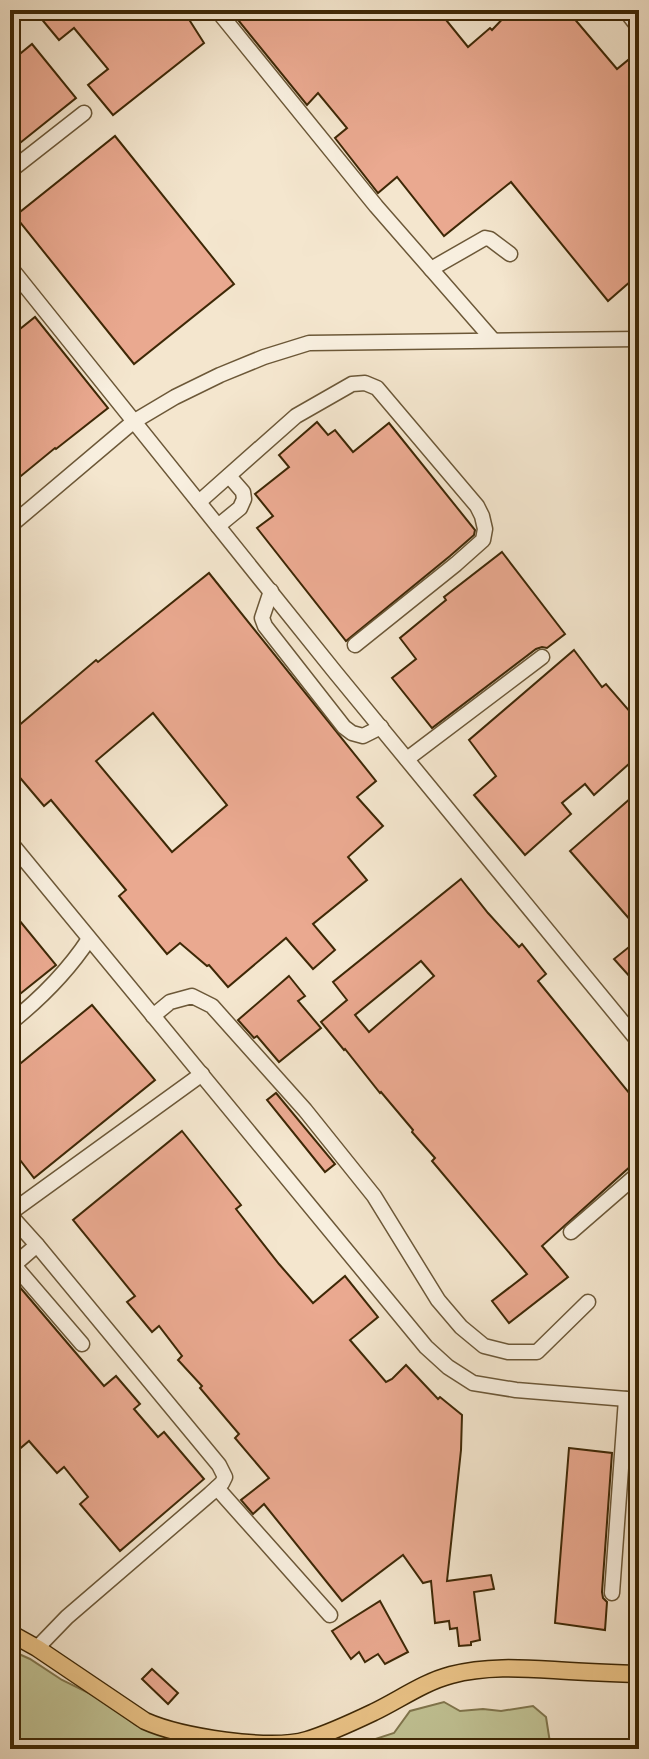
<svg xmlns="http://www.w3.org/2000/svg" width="649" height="1759" font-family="'IM FELL DW Pica',serif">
  <rect width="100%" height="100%" fill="#f4e6ce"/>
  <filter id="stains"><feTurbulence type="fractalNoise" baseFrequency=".0025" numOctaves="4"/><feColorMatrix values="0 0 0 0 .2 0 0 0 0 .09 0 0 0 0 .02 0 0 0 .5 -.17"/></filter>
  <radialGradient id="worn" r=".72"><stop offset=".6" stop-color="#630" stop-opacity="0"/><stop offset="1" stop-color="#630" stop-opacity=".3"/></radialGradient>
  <g fill="#c1c395" stroke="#80764e" stroke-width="2">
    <polygon points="10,1650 30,1659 62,1680 101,1699 136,1725 171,1737 177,1743 188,1741 222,1749 10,1749"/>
    <polygon points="444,1702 460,1711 483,1709 501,1711 533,1706 546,1717 551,1749 362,1749 369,1741 394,1733 410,1711"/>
  </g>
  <g fill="#eaa990" stroke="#3e2806" stroke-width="2" fill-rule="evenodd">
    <polygon points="34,10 183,10 204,43 113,115 88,85 108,69 74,28 59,40"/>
    <polygon points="230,10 438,10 468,47 490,28 492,30 511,10 567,10 617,69 633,56 639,63 639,86 634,90 639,96 639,274 608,301 511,182 444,236 397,177 378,193 335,138 347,128 318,93 307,105"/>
    <polygon points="32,44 76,98 10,151 10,62"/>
    <polygon points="115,136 234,284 134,364 15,216"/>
    <polygon points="35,317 108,408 56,449 55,448 10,485 10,337"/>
    <polygon points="317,422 328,435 335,430 353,452 389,423 475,530 474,535 450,556 346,641 257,528 273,516 255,494 289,467 279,455"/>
    <polygon points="502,552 565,634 547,648 542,647 536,649 432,728 392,678 416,659 400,638 446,600 444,597"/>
    <path d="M 209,573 L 376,781 L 357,797 L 383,826 L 348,857 L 367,880 L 313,924 L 335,950 L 313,969 L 286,938 L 228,987 L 209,965 L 207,966 L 180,943 L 167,954 L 119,896 L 126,890 L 51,800 L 44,806 L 16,773 L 10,778 L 10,733 L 96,660 L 98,662 ZM 153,713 L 227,805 L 172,852 L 96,761 Z"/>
    <polygon points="574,650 602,687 606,684 639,722 639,755 594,795 585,784 562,803 571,814 525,855 474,795 496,776 469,740"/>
    <polygon points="639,791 639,930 570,851"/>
    <path d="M 461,879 L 488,913 L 519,947 L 522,944 L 546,974 L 538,981 L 639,1105 L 639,1163 L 632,1165 L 542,1246 L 568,1277 L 509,1323 L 492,1301 L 527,1274 L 432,1161 L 435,1158 L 412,1132 L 413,1130 L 381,1092 L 380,1093 L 345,1049 L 344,1050 L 321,1022 L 347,1000 L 333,982 ZM 421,961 L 434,976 L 369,1032 L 355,1015 Z"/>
    <polygon points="10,909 56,965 10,1002"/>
    <polygon points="639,939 639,987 614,959"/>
    <polygon points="289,976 305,996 298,1001 321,1028 279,1062 257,1036 254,1038 238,1020"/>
    <polygon points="92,1005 155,1080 34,1178 10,1147 10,1072"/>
    <polygon points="276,1093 335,1164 325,1172 267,1100"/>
    <polygon points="182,1131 241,1205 236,1209 279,1264 313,1303 345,1276 378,1317 350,1340 386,1382 392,1379 406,1365 438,1399 440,1397 462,1415 461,1450 447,1581 491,1575 494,1589 474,1592 480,1640 471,1642 471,1645 459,1646 457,1628 450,1629 449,1621 435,1623 431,1581 423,1583 403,1555 342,1601 264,1504 253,1514 241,1500 269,1478 235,1438 239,1434 200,1388 202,1386 178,1360 182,1356 159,1326 152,1332 127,1302 135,1296 73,1220"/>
    <polygon points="18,1285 104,1386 116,1376 140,1404 134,1409 158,1437 164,1432 204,1479 120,1551 80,1504 88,1497 64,1467 57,1473 29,1441 10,1457 10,1291"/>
    <polygon points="569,1448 612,1453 602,1592 603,1598 607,1602 605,1630 555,1623"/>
    <polygon points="380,1601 408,1652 385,1664 378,1654 365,1662 359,1652 351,1659 332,1631"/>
    <polygon points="152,1669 178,1693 168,1704 142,1679"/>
  </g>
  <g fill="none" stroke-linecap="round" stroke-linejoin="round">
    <g stroke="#6c5838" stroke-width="17">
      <g id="minor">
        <polyline points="217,10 376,206 493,340"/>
        <polyline points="625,10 639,28"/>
        <polyline points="10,171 84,113"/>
        <polyline points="10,267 335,672 639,1042"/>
        <polyline points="431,269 485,238 490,239 510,254"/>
        <polyline points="199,502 296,416 352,384 365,383 377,388 477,506 482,516 485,529 483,540 456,564 355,645"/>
        <polyline points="10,526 133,422 175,397 220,375 264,357 309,343 639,339"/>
        <polyline points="218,526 240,508 244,499 243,492 229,476"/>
        <polyline points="271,591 262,618 265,626 344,727 352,733 363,736 381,727"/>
        <polyline points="407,759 542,657"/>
        <polyline points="10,842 426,1347 448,1367 473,1383 516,1390 639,1400"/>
        <polyline points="153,1016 170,1002 192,996 212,1006 305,1110 374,1196 438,1300 461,1327 484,1346 508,1352 537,1352 588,1302"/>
        <path d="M 10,1023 C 40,999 68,971 89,939"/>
        <polyline points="10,1213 202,1074"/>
        <polyline points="10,1215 37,1245 219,1465 225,1477 222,1483 210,1494 67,1617 37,1648"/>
        <polyline points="571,1232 639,1173"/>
        <polyline points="37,1245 14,1265 82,1344"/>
        <polyline points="217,1488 330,1615"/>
        <polyline points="612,1593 626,1399"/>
      </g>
    </g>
    <g stroke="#3e2806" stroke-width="19">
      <path id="major" d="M 10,1633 L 37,1648 L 145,1721 C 181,1737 270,1751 307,1740 C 330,1733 353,1722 374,1712 C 399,1700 424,1682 451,1675 C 485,1666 520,1668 554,1670 C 582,1672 611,1673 639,1674"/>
    </g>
    <use href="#minor" stroke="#f8efdf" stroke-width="14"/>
    <use href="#major" stroke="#eac387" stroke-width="16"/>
  </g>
  <rect width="649" height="1759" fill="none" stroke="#f4e6ce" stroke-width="40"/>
  <rect x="12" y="12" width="625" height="1735" fill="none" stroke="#3e2806" stroke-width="4"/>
  <rect x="20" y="20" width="609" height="1719" fill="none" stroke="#3e2806" stroke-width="2"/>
  <rect width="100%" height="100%" filter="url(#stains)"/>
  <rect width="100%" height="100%" fill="url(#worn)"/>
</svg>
